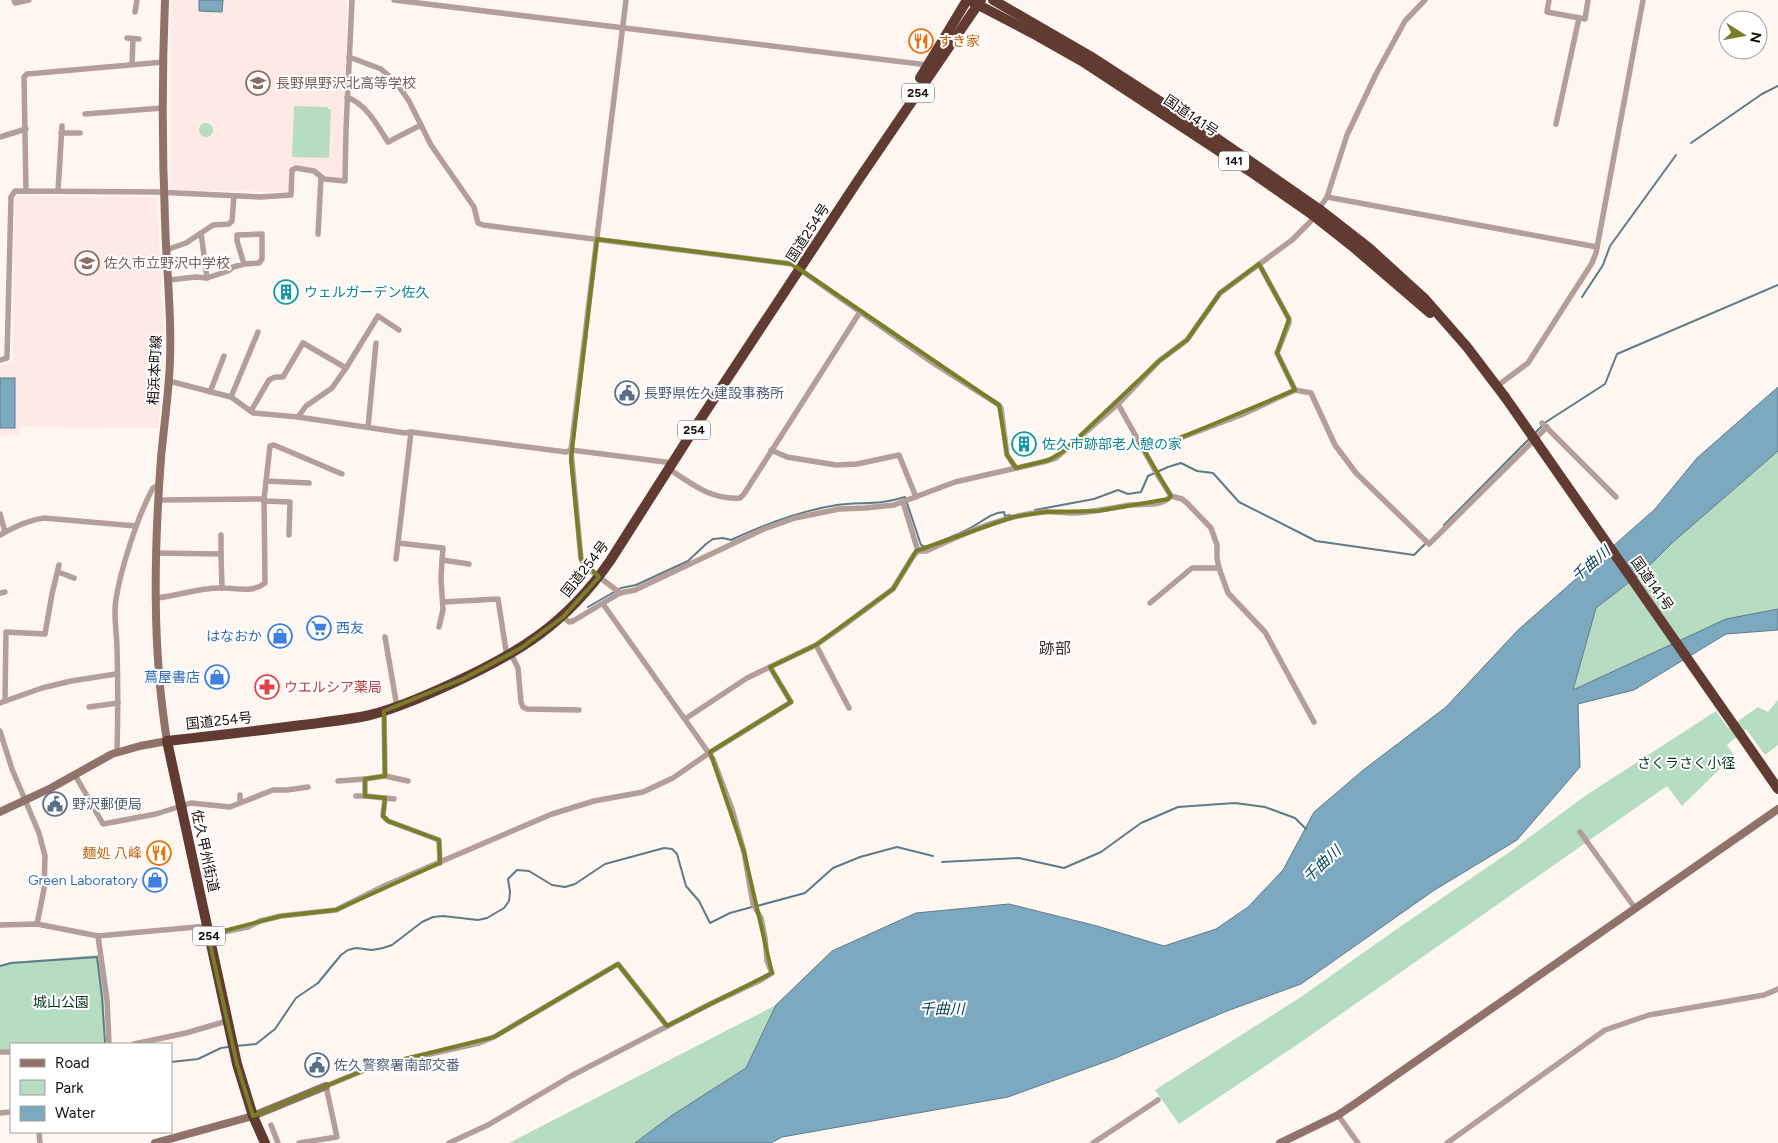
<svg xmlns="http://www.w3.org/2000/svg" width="1778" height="1143" font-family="Figtree,'Noto Sans JP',sans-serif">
  <rect width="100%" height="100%" fill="#fef7f1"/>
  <g fill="#fee9e5">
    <polygon points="171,0 347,0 343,178 324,175 316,169 291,165 289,192 170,190"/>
    <polygon points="15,196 157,197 164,329 163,377 158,428 20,427 20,434 0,437 0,366 13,361"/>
  </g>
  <g fill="#b6dcc1">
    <polygon points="294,106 328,107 328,109 331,109 329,158 292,157"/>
    <circle cx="206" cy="130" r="7"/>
    <polygon points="1778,451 1778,609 1726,619 1573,691 1596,608 1645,570 1672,543"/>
    <polygon points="1778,700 1778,745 1765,755 1746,729 1727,745 1734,755 1682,806 1667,786 1301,1042 1179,1124 1155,1090 1301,997 1391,933 1511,851 1585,796 1716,711 1728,728 1758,707 1768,712"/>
    <polygon points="98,955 104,997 105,1044 11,1044 11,1049 0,1050 0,965 11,962"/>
    <polygon points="776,1005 746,1068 671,1116 635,1143 509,1143"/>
  </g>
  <g fill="#7da9c0" stroke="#5e7b8a">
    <polygon points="199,0 223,0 222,12 199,11"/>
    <rect x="0" y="378" width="15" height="50"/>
    <polygon points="1778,387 1778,451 1672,543 1645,570 1596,608 1573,690 1726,619 1778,609 1778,630 1726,634 1634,690 1578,704 1580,767 1517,840 1433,891 1301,984 1227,1011 1113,1059 1008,1097 782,1137 771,1143 635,1143 671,1116 746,1068 776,1005 832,951 916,913 1009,904 1097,926 1164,946 1216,929 1248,907 1283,870 1314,812 1362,771 1446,707 1518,630 1655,509 1697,458"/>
  </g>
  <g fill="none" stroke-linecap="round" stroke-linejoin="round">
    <g stroke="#5e7b8a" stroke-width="2">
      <polyline points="1691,143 1762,94 1778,86"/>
      <polyline points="1582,297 1603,265 1610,246 1676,155"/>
      <polyline points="1535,433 1546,422 1605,384 1617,354 1778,285"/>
      <polyline points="1035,510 1094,499 1118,490 1128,494 1141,492 1148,476 1168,467 1181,463 1197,471 1213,473 1239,502 1316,541 1414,555 1426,543"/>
      <polyline points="1444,525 1530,438"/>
      <path d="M 588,607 L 621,588 L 636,585 L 688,561 L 706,544 L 713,539 L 723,538 L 731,540 C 765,524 800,511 837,505 C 860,502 881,505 905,497 L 921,545 L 925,547 C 940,541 958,535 972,527 C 983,521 991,513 1004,512 L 1005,516 L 1010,515"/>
      <polyline points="942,862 1019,858 1064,868 1101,852 1141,823 1178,807 1235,803 1265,807 1295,818 1306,829"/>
      <polyline points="757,906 805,893 833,868 860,857 897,847 933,856"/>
      <polyline points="0,966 11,963 97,957 102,997 105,1042 104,1044"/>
      <polyline points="236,1046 256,1044 275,1029 296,998 318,983 341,955 348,950 356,948 372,950 383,948 392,945 422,922 433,917 443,916 478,920 487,918 504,908 509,901 510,892 508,879 517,870 529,871 552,885 565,887 575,884 605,864 664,848 672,849 677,854 686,886 699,901 710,923 730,913 752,907"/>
      <polyline points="171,1062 198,1059 221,1048 228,1047"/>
    </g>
    <g stroke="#b39e99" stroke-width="5.5">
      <polyline points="14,0 15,3 29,0"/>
      <polyline points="394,0 928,65"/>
      <polyline points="1549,0 1547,12 1585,19 1588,0"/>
      <polyline points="135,12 137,0"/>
      <polyline points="127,38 139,39"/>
      <polyline points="349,57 381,69 395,81 409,101 431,145 474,207 478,223 483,225 792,264 933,363 999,405 1001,408 1007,455 1016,468"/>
      <polyline points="132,64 133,39"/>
      <path d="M 347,97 C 367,105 377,125 388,142 L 421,125"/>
      <polyline points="85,114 163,108"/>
      <polyline points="1556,124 1579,18"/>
      <polyline points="61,133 80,133"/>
      <polyline points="0,137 26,129"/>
      <polyline points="26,191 24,77 27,74 164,62"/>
      <polyline points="58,191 62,126"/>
      <polyline points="1327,197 1597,247"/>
      <polyline points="201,233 207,278"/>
      <polyline points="318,234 321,177"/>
      <polyline points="166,250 186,243 213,225 229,224 232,221 234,196"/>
      <polyline points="1259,264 1289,319 1289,323 1277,353 1295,390"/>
      <polyline points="168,280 196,277 207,278 228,271 233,267 244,264 259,263 262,259 262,234 237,235 237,241 244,264"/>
      <polyline points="0,360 7,358 11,197 15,191 156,192 260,197 291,195 292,170 296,168 314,171 324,179 345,181 346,130 352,0"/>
      <polyline points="346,368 378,316 399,330"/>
      <polyline points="169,381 231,397 253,413 298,417 405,433 411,432 566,452 571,450 673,463"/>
      <polyline points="1497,386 1528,363 1592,263 1596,253 1643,0"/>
      <polyline points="210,392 224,356"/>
      <polyline points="231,397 258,332"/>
      <polyline points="1118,404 1157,474 1171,496 1182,499 1187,503 1211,528 1217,545 1217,558 1219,568 1228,593 1265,632 1314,722"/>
      <polyline points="251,411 269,380 275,377 283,377 303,343 346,368 332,388 306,406 298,417"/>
      <polyline points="1542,423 1616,497"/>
      <polyline points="368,427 376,343"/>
      <polyline points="411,432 398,543 443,548 442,560 469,564"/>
      <polyline points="1140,443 1167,442 1175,440 1241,415 1295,390 1311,393 1335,445 1356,473 1429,544 1547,427"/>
      <polyline points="771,450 787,457 836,465 857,464 899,455 916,497"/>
      <path d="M 669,469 C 692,484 711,500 740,498 L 744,494 L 860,312"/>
      <polyline points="266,481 309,483"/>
      <polyline points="159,500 264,499 270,446 274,445 342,474"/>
      <polyline points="264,501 290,502 289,535"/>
      <polyline points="903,502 918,551"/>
      <polyline points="0,514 5,532"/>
      <path d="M 0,535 C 14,527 28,520 44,518 L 136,526"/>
      <polyline points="221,535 221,554"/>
      <polyline points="156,553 221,554 222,588"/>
      <polyline points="396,559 398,543"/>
      <polyline points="58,572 74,578"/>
      <polyline points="0,593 5,592"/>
      <polyline points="620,593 585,566 581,559 571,450 626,0"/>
      <path d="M 156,598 C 178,596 200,587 223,588 C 237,588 253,593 265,583 L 264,499"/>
      <polyline points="443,602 498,599 507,657"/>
      <polyline points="1150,603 1192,568 1219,568"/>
      <polyline points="563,617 569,622 573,621 620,593 635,590 764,529 795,518 839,509 865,508 894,505 955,482 1043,462 1056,458 1118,404 1159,361 1187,340 1220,293 1292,240 1310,222 1327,197 1347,135 1376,74 1405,21 1425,0"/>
      <polyline points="439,627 443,610 441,579 442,560"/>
      <polyline points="385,637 397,707"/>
      <polyline points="816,645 849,708"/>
      <polyline points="511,654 518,668 521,702 523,707 527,709 579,710"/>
      <polyline points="5,701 6,632 45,634 52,594 59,565"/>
      <polyline points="0,703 42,688 71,681 116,674"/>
      <polyline points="89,707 118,703"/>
      <polyline points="384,711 385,776 365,779 365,796 385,798 383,816 388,821 439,840 440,863"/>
      <path d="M 685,719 L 747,678 L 816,645 L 839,629 L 893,589 L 914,555 L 918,551 L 926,551 C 964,534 1003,515 1044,512 C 1053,511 1062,513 1071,513 C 1089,513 1106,509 1124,506 C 1138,502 1160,509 1171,496"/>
      <polyline points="0,731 12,769 39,833 45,856 44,889 37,924"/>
      <path d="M 117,751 C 118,717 118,683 117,649 C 117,632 113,616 116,599 C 121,568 138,515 153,488 L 159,485"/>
      <polyline points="75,775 103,824 156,814 191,803 230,807 240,803 240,795"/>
      <polyline points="385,776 408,781"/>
      <polyline points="338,781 365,779"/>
      <polyline points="356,796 365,796"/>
      <polyline points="385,798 394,799"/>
      <polyline points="240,803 273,790 287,790 308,787"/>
      <polyline points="1580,832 1635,908"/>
      <polyline points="0,925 37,924 98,936 207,926"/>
      <polyline points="208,935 248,927 260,921 281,916 336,910 384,886 552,814 594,801 643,792 673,778 709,753 791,702 770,667"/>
      <polyline points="98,936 107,1000 109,1044"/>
      <polyline points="134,1044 186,1033 227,1021"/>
      <polyline points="0,1052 11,1052"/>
      <polyline points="0,1113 11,1112"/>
      <polyline points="1338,1115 1358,1143"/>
      <polyline points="271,1125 278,1143"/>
      <polyline points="39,1132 40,1143"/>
      <polyline points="299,1143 337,1137 326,1086 372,1067 479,1043 494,1037 618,964 667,1026"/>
      <polyline points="449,1143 488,1125 571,1076 710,1004 761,980 772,973 767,961 765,938 761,918 753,904 744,852 732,809 713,759 603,604"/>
      <polyline points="1093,1143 1158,1100"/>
      <polyline points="1447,1143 1605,1030 1649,1015 1764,995 1778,989"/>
    </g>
    <g stroke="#90726b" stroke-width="8">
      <path d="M 0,812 L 51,788 L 112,754 L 140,746 L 167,741 C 152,648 154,552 161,458 C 164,425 169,392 170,360 C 172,313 166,266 165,220 C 162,147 162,73 165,0"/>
      <polyline points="155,1143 253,1116 326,1086"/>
      <polyline points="1280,1143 1338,1115 1356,1103 1778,809"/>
    </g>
    <g stroke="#613a31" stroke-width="10">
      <polyline points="969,0 1032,33 1085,63 1251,172 1314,216 1352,246 1430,313"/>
      <polyline points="993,0 1090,56 1218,139 1319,209 1369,248 1425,299 1467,347 1505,397"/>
      <polyline points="920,78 967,0"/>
      <polyline points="1740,734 1778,789"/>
      <path d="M 265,1143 L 253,1116 L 237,1064 L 167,741 C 212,736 257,731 302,725 C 325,722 348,720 370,715 C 398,708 425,696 451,684 C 519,653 566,624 610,561 L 696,426 L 857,182 L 981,0"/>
    </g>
    <polyline stroke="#613a31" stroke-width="10" points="1505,397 1740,734"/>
  </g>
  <path fill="none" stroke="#7a7e28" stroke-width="4" stroke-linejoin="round" d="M 597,239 L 792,264 L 999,405 L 1007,455 L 1016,468 L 1049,460 L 1065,450 L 1159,361 L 1187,340 L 1220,293 L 1259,264 L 1289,319 L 1277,353 L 1295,390 L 1175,440 L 1140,443 L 1171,496 L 1168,499 L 1098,511 L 1045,512 L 1013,517 L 916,551 L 893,589 L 816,645 L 770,667 L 791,702 L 710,752 L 744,852 L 772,973 L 667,1026 L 618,964 L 494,1037 L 372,1067 L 253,1116 L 237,1064 L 208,935 L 281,916 L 336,910 L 440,863 L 439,840 L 388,821 L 383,816 L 385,798 L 365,796 L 365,779 L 385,776 L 384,711 L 463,679 L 521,648 L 563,617 L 599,577 L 581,559 L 571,459 Z"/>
  <defs>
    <g id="restaurant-ring" transform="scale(1.25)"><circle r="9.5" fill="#fff" stroke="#e8710a" stroke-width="1.5"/><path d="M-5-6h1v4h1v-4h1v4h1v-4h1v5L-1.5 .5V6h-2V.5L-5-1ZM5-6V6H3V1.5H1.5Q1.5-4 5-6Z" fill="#e8710a"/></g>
    <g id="school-ring" transform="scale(1.25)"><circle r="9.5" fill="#fff" stroke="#8d6e63" stroke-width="1.5"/><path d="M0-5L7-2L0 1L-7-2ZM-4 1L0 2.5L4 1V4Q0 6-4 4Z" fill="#8d6e63"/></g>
    <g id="building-ring" transform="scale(1.25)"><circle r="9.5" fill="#fff" stroke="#0f9aa8" stroke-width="1.5"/><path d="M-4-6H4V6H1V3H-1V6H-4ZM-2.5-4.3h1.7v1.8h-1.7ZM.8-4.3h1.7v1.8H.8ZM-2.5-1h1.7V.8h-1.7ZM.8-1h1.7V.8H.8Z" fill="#0f9aa8"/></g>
    <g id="civic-ring" transform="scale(1.25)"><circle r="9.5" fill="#fff" stroke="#5c6f8a" stroke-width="1.5"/><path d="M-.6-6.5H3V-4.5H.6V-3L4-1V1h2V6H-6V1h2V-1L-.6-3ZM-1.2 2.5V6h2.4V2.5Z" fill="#5c6f8a"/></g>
    <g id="supermarket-ring" transform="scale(1.25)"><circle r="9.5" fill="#fff" stroke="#3f7fe0" stroke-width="1.5"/><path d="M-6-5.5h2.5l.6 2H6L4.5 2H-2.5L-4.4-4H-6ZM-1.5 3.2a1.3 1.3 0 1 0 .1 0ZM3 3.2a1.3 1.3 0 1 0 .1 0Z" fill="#3f7fe0"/></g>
    <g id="shop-ring" transform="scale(1.25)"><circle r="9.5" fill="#fff" stroke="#3f7fe0" stroke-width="1.5"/><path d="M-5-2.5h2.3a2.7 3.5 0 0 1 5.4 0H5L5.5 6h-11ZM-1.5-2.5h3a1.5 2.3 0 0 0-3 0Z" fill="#3f7fe0"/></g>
    <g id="pharmacy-ring" transform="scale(1.25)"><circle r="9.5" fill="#fff" stroke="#e0444e" stroke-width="1.5"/><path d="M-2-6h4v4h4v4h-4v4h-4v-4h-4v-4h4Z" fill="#e0444e"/></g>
  </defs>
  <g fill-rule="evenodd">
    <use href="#restaurant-ring" x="921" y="41"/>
    <use href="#school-ring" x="258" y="83"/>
    <use href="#school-ring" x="87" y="263"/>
    <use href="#building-ring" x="286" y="292"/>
    <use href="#civic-ring" x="627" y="393"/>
    <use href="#building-ring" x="1024" y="444"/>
    <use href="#supermarket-ring" x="319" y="628"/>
    <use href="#shop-ring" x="280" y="636"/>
    <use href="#shop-ring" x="217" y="677"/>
    <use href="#pharmacy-ring" x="267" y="687"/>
    <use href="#civic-ring" x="55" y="804"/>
    <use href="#restaurant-ring" x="159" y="853"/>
    <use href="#shop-ring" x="155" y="880"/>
    <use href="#civic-ring" x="317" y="1065"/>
  </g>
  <g text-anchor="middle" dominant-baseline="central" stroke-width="4" stroke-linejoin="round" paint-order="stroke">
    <g fill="#fff" stroke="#5c5854" stroke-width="1">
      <rect x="902" y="83.5" width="32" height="19" rx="4"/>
      <rect x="1219" y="151.5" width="30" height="19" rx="4"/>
      <rect x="678" y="420.5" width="32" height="19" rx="4"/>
      <rect x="193" y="926.5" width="32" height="19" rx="4"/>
    </g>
    <g font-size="12" font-weight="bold" fill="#16100b">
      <text x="918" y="93">254</text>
      <text x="1234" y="161">141</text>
      <text x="694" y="430">254</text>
      <text x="209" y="936">254</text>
    </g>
    <g font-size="14" fill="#c56008" stroke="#fff" text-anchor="start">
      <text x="938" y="41">すき家</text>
      <text x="142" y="853" text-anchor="end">麺処 八峰</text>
    </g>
    <g font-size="14" fill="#785e54" stroke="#fff" text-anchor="start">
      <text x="276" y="83">長野県野沢北高等学校</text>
      <text x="104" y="263">佐久市立野沢中学校</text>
    </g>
    <g font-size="14" fill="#16100b" stroke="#fff">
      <text transform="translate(1191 116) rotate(34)">国道141号</text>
      <text transform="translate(808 233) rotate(-57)">国道254号</text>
      <text transform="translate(155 370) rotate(-87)">相浜本町線</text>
      <text transform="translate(585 569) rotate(-52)">国道254号</text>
      <text transform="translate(1652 584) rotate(55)">国道141号</text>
      <text transform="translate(219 721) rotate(-6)">国道254号</text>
      <text transform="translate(205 851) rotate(78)">佐久甲州街道</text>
    </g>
    <g font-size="14" fill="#0d838f" stroke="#fff" text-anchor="start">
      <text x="304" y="292">ウェルガーデン佐久</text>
      <text x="1042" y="444">佐久市跡部老人憩の家</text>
    </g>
    <g font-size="14" fill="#4e5e75" stroke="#fff" text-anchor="start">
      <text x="644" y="393">長野県佐久建設事務所</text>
      <text x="72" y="804">野沢郵便局</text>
      <text x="334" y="1065">佐久警察署南部交番</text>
    </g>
    <g font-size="14" fill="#366cbe" stroke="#fff" text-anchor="end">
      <text x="336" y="628" text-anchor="start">西友</text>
      <text x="262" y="636">はなおか</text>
      <text x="200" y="677">蔦屋書店</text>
      <text x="138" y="880">Green Laboratory</text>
    </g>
    <g font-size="14" fill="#be3a42" stroke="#fff" text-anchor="start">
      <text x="284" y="687">ウエルシア薬局</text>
    </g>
    <g font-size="14" fill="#05371c" stroke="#fff">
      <text x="1686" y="763">さくラさく小径</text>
      <text x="61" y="1002">城山公園</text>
    </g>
    <g font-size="15" font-style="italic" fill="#03415a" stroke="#fff">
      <text transform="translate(1591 564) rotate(-41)">千曲川</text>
      <text transform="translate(1322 864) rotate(-43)">千曲川</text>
      <text x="942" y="1009">千曲川</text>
    </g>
    <g font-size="16" fill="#413327" stroke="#fff">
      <text x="1055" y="648">跡部</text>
    </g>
  </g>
  <rect x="10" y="1043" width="162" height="90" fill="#ffffff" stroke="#a29f9d"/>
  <rect x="20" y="1059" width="25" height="8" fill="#90726b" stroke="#a29f9d"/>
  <text x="55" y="1068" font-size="15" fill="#16100b">Road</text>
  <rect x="20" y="1080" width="25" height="15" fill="#b6dcc1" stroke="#a29f9d"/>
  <text x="55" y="1093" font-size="15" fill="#16100b">Park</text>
  <rect x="20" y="1106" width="25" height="15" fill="#7da9c0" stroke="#a29f9d"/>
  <text x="55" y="1118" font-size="15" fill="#16100b">Water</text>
  <g transform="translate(1743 35) rotate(101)"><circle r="24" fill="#ffffff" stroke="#a29f9d"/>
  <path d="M0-4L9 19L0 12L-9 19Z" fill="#7a7e28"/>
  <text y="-8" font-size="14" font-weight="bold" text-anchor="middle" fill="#16100b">N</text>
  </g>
</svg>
